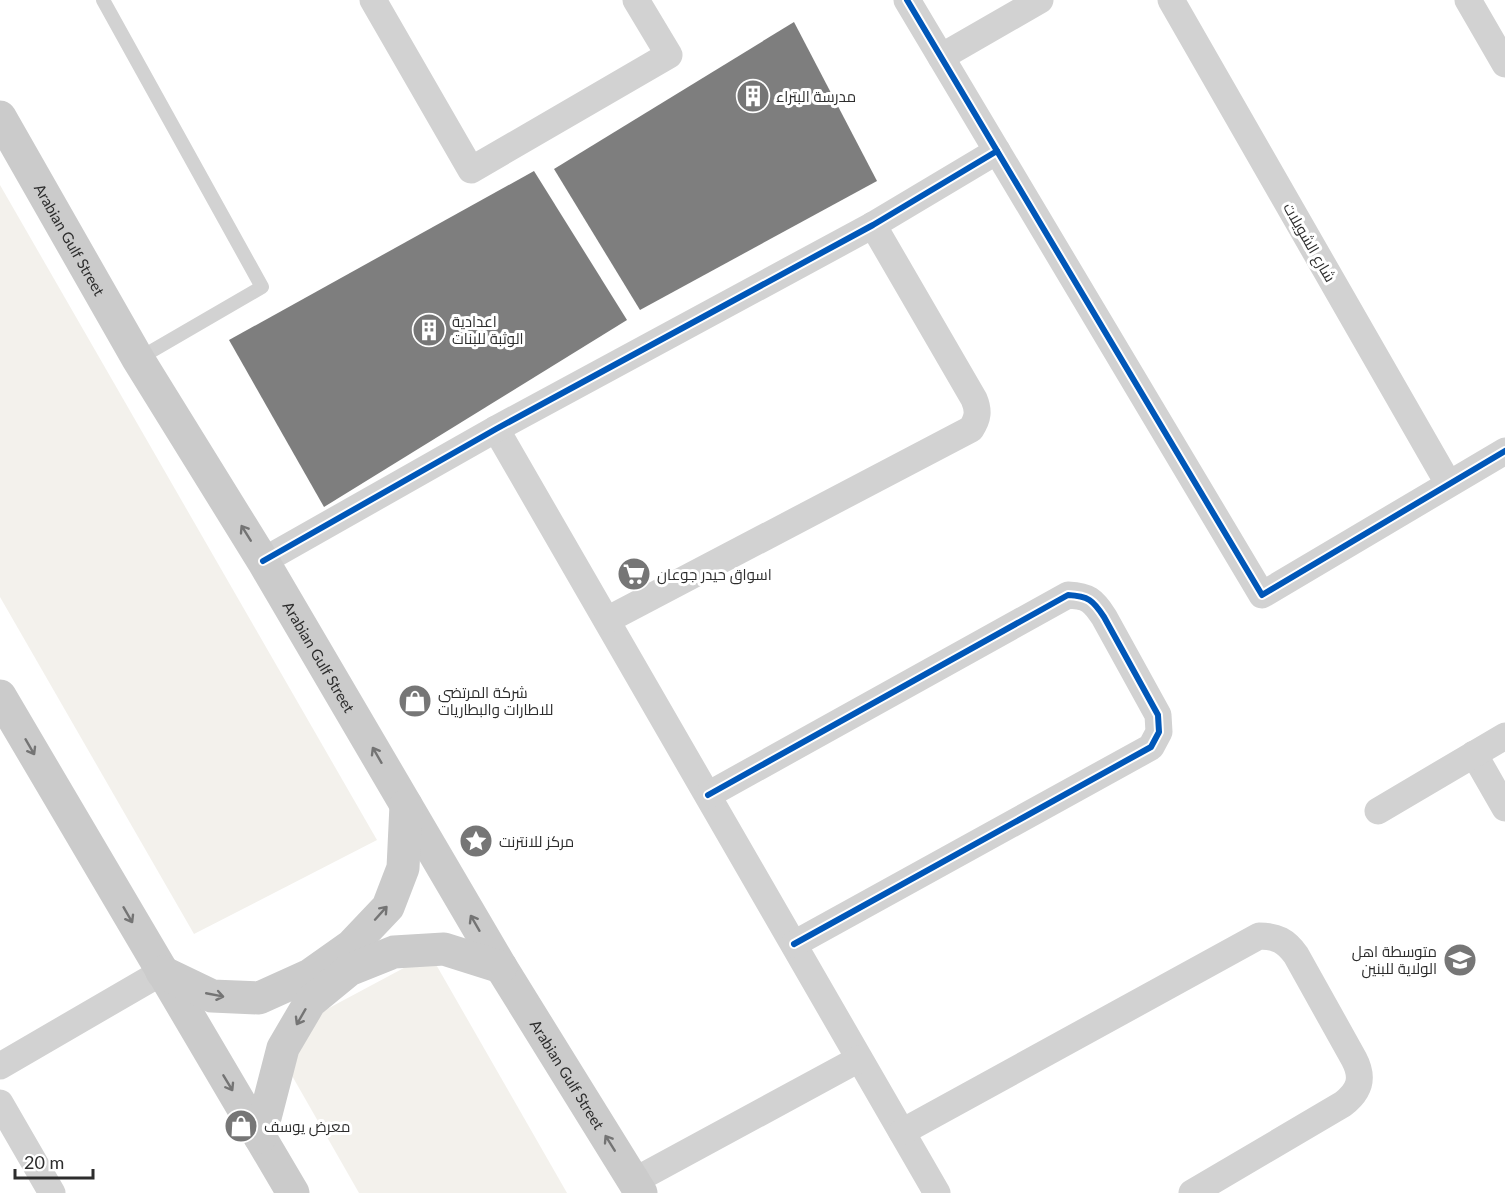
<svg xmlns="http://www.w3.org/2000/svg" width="1505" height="1193" font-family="Lato,Cairo,sans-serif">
  <rect width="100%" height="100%" fill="#fff"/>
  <g fill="#f3f1ec">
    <polygon points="0,185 377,840 194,934 0,597"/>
    <polygon points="430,954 567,1193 359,1193 271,1039"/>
  </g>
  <g fill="#7e7e7e">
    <polygon points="794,22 877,181 640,310 554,169"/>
    <polygon points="534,171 627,320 324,507 229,340"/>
  </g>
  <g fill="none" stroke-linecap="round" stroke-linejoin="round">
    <polyline stroke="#d2d2d2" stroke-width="14" points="103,0 262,287 138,359"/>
    <g stroke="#d2d2d2" stroke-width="27">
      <polyline points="373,0 471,170 669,55 636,0"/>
      <polyline points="907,0 1262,595 1505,451"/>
      <polyline points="1171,0 1448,483"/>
      <polyline points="1468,0 1505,64"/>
      <polyline points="941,57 1040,0"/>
      <polyline points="496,429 937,1193"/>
      <polyline points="263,561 496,429 873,225 997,151"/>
      <path d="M 607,620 L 971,429 C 978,418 979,411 974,399 L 873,225"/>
      <polyline points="1474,754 1505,808"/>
      <path d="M 708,795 L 1068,595 C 1088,596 1093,600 1104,617 L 1158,715 L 1159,732 L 1151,747 L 794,944"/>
      <polyline points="1378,811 1505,736"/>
      <polyline points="0,1066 162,972"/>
      <polyline points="0,1103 52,1193"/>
      <path d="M 902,1132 L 1259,936 C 1277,936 1286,941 1296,955 L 1354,1059 C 1364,1078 1360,1091 1343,1104 L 1192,1193"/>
      <polyline points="634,1181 859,1059"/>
    </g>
    <g stroke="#cbcbcb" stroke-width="33">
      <path id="s1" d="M 0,117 L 138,359 L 263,561 L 501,967 L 641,1193"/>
      <polyline points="0,696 293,1193"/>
      <polyline points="162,972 212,996 259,998 310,975 351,946 388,907 403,868 406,805"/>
      <polyline points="260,1137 283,1048 310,1002 349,970 394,952 444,949 501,967"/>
    </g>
    <g stroke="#fff" stroke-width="10">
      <g id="cycleway">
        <polyline points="907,0 1262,595 1505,451"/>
        <polyline points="263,561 496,429 873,225 997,151"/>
        <path d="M 708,795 L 1068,595 C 1088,596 1093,600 1104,617 L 1158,715 L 1159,732 L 1151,747 L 794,944"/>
      </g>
    </g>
    <use href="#cycleway" stroke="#0057b8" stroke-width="6"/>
  </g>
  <defs><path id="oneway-shaft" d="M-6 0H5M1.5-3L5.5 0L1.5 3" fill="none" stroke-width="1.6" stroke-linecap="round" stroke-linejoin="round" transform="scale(1.5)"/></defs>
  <g stroke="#747474">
    <use href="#oneway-shaft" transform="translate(246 533) rotate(-122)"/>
    <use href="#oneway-shaft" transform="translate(30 747) rotate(60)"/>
    <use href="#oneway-shaft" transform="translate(377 755) rotate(-120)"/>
    <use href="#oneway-shaft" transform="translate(381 913) rotate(-48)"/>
    <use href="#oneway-shaft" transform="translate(128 915) rotate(60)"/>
    <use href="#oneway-shaft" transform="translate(475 923) rotate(-120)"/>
    <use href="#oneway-shaft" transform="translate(215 995) rotate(11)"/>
    <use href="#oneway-shaft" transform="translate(301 1017) rotate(120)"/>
    <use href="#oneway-shaft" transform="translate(228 1083) rotate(59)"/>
    <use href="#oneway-shaft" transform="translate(610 1143) rotate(-122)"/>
  </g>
  <defs>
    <g id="building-disc" transform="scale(1.725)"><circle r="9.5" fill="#767676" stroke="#fff"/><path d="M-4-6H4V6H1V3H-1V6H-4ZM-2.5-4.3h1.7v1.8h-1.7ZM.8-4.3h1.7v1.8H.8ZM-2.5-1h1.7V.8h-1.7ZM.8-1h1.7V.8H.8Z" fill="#fff"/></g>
    <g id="supermarket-disc" transform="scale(1.725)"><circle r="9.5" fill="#767676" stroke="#fff"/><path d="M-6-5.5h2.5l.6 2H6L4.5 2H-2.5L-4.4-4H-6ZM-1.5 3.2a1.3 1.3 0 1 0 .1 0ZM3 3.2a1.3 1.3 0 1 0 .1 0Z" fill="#fff"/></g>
    <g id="shop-disc" transform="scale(1.725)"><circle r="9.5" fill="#767676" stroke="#fff"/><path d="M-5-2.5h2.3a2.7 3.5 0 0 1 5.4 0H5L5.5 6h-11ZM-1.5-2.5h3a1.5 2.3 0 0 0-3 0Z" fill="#fff"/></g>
    <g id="sight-disc" transform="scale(1.725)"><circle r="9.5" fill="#767676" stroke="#fff"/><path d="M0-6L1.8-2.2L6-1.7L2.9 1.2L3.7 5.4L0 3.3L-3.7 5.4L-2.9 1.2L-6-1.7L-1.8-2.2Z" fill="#fff"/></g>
    <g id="school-disc" transform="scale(1.725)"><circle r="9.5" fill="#767676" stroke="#fff"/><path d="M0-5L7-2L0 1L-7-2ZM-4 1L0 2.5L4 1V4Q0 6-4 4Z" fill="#fff"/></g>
  </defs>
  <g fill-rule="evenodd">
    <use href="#building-disc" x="753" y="96"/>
    <use href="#building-disc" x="429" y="330"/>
    <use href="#supermarket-disc" x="634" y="574"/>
    <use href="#shop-disc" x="415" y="701"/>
    <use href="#sight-disc" x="476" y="841"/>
    <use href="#school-disc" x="1460" y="960"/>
    <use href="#shop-disc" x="241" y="1126"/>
  </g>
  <g text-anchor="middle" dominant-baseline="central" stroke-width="6" stroke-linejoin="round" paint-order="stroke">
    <g font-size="15" fill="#2d2d2d" stroke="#fff" text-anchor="start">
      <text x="776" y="96">مدرسة البتراء</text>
      <text x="452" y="321">اعدادية<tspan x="452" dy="17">الوثبة للبنات</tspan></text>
      <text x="657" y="574">اسواق حيدر جوعان</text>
      <text x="438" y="692">شركة المرتضى<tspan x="438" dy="17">للاطارات والبطاريات</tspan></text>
      <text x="499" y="841">مركز للانترنت</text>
      <text x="1437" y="951" text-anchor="end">متوسطة اهل<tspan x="1437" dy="17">الولاية للبنين</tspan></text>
      <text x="264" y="1126">معرض يوسف</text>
    </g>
    <g font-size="15" fill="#2d2d2d" stroke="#fff">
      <text stroke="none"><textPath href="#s1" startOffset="141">Arabian Gulf Street</textPath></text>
      <text transform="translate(1310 242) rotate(60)">شارع الشويلات</text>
      <text stroke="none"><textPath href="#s1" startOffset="627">Arabian Gulf Street</textPath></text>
      <text stroke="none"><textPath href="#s1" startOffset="1113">Arabian Gulf Street</textPath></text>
    </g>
  </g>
  <path d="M15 1169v9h78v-9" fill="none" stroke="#2d2d2d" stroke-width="3"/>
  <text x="24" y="1169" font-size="18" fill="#2d2d2d" stroke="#ffffff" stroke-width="4.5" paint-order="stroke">20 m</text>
</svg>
